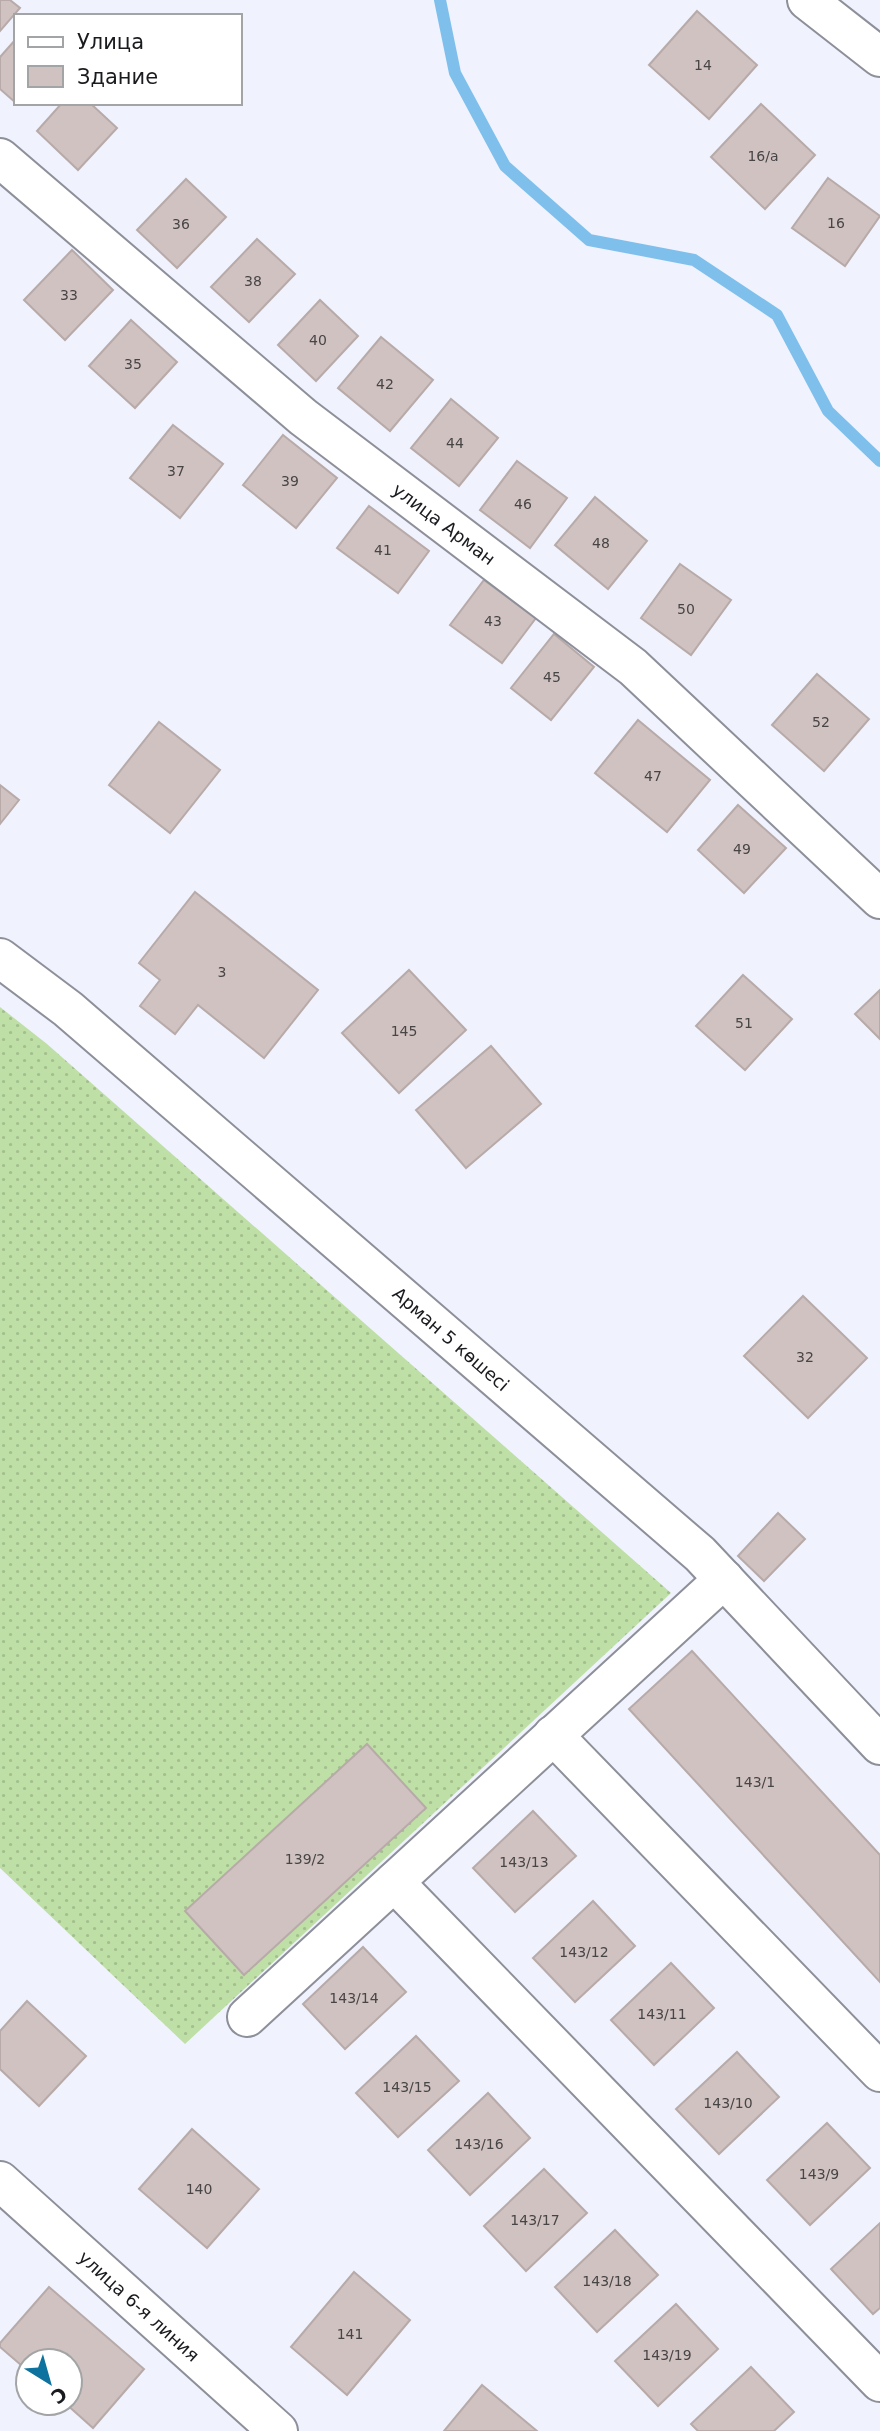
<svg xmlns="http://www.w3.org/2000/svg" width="880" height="2431" font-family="'DejaVu Sans',sans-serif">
  <defs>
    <pattern id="grass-dots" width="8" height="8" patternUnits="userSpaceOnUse" patternTransform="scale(1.75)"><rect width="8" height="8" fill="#bedfa5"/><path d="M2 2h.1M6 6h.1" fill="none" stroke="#a3bf8e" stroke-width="1.8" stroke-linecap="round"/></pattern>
  </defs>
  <rect width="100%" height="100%" fill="#f0f2fe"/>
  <polygon fill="url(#grass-dots)" points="0,1007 47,1044 671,1593 185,2044 0,1868"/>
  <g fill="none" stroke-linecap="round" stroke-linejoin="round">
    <polyline stroke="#7ec0eb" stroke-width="12" points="440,0 455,73 505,166 589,240 694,260 777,315 828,411 880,461"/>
  </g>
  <g fill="#d0c2c0" stroke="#b7aaa8" stroke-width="2">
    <polygon points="0,0 10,0 20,8 0,31"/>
    <polygon points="697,11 757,65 709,119 649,65"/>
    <polygon points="16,39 16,103 0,89 0,57"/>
    <polygon points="62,103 90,103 117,128 78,170 37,131"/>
    <polygon points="761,104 815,155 765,209 711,157"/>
    <polygon points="828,178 880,216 845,266 792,228"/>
    <polygon points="186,179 226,217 177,268 137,230"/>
    <polygon points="257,239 295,274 249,322 211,287"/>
    <polygon points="72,250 113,290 65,340 24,300"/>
    <polygon points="320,300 358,336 316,381 278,345"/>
    <polygon points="131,320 177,362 135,408 89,366"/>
    <polygon points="381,337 433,380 390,431 338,388"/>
    <polygon points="451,399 498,438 459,486 411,448"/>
    <polygon points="173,425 223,464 180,518 130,478"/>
    <polygon points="283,435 337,478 296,528 243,485"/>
    <polygon points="517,461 567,498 530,548 480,510"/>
    <polygon points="595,497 647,541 608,589 555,545"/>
    <polygon points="369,506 429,551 398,593 337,548"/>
    <polygon points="680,564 731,600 691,655 641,618"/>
    <polygon points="484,580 536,618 502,663 450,625"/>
    <polygon points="554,634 594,667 551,720 511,688"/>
    <polygon points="817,674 869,719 824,771 772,725"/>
    <polygon points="638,720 710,780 667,832 595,773"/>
    <polygon points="159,722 220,770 170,833 109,785"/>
    <polygon points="0,785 19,800 0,824"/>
    <polygon points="738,805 786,848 744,893 698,850"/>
    <polygon points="195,892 318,990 264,1058 198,1005 175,1034 140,1006 160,980 139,963"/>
    <polygon points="409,970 466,1030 399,1093 342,1033"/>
    <polygon points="743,975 792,1019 745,1070 696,1026"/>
    <polygon points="880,990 880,1039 855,1014"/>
    <polygon points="491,1046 541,1104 466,1168 416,1110"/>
    <polygon points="803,1296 867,1358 808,1418 744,1356"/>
    <polygon points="778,1513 805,1539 764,1581 738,1556"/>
    <polygon points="692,1651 880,1855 880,1982 629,1709"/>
    <polygon points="367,1744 426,1808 244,1975 185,1911"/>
    <polygon points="533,1811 576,1856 515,1912 473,1868"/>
    <polygon points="593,1901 635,1946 575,2002 533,1958"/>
    <polygon points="363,1947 406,1992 345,2049 303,2004"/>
    <polygon points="671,1963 714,2008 654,2065 611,2020"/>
    <polygon points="27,2001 86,2056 39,2106 0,2069 0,2031"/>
    <polygon points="416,2036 459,2081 398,2137 356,2093"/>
    <polygon points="737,2052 779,2097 719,2154 676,2109"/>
    <polygon points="488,2093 530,2138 470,2195 428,2150"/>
    <polygon points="827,2123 870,2168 810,2225 767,2180"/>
    <polygon points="192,2129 259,2189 207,2248 139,2189"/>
    <polygon points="544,2169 587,2213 526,2271 484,2226"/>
    <polygon points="880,2223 880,2308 873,2314 831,2269"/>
    <polygon points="615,2230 658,2275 597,2332 555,2287"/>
    <polygon points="354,2272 410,2320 347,2395 291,2347"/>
    <polygon points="49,2287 144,2369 93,2428 65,2403 70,2403 70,2361 28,2361 28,2371 0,2347 0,2343"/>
    <polygon points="676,2304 718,2349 658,2406 615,2361"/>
    <polygon points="751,2367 794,2412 774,2431 698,2431 691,2424"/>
    <polygon points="482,2385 537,2431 444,2431"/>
  </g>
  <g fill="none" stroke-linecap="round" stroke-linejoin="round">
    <g stroke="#8d8f99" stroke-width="42">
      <g id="street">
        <polyline points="807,0 880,57"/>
        <polyline points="0,158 303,417 633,667 880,899"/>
        <polyline points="0,958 68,1009 700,1554 880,1745"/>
        <polyline points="553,1735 880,2072"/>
        <polyline points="394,1882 880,2382"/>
        <polyline points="247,2017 724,1579"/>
        <polyline points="0,2181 278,2431"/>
      </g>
    </g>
    <use href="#street" stroke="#fff" stroke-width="38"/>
  </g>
  <g text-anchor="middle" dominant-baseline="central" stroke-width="5" stroke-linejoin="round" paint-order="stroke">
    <g font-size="14" fill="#484547">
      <text x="703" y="65">14</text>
      <text x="763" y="156">16/а</text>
      <text x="836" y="223">16</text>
      <text x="181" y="224">36</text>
      <text x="253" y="281">38</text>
      <text x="69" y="295">33</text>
      <text x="318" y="340">40</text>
      <text x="133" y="364">35</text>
      <text x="385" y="384">42</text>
      <text x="455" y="443">44</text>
      <text x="176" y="471">37</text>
      <text x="290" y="481">39</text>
      <text x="523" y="504">46</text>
      <text x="601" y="543">48</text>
      <text x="383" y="550">41</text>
      <text x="686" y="609">50</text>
      <text x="493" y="621">43</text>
      <text x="552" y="677">45</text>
      <text x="821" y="722">52</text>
      <text x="653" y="776">47</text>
      <text x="742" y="849">49</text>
      <text x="222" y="972">3</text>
      <text x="744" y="1023">51</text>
      <text x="404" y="1031">145</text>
      <text x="805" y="1357">32</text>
      <text x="755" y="1782">143/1</text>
      <text x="305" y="1859">139/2</text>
      <text x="524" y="1862">143/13</text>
      <text x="584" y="1952">143/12</text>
      <text x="354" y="1998">143/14</text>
      <text x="662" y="2014">143/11</text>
      <text x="407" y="2087">143/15</text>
      <text x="728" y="2103">143/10</text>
      <text x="479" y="2144">143/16</text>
      <text x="819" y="2174">143/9</text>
      <text x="199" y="2189">140</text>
      <text x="535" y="2220">143/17</text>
      <text x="607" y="2281">143/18</text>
      <text x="350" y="2334">141</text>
      <text x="667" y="2355">143/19</text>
    </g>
    <g font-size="18" fill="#1a1b1f" stroke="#fff">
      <text transform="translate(444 524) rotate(37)">улица Арман</text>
      <text transform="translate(451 1339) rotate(41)">Арман 5 көшесі</text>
      <text transform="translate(139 2306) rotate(42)">улица 6-я линия</text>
    </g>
  </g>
  <rect x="14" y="14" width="228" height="91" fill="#ffffff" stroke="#a3a4a5" stroke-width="2"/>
  <rect x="28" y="37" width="35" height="10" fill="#ffffff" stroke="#a3a4a5" stroke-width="2"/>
  <text x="77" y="49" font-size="21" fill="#1a1b1f">Улица</text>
  <rect x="28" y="66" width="35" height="21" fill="#d0c2c0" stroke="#a3a4a5" stroke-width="2"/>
  <text x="77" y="84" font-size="21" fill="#1a1b1f">Здание</text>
  <g transform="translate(49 2382) rotate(143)"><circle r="33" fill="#ffffff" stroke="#a3a4a5" stroke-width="2"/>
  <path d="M0-5L12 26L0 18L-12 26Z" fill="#0d729e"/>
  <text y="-10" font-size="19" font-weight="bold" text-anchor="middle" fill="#1a1b1f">С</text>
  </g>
</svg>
